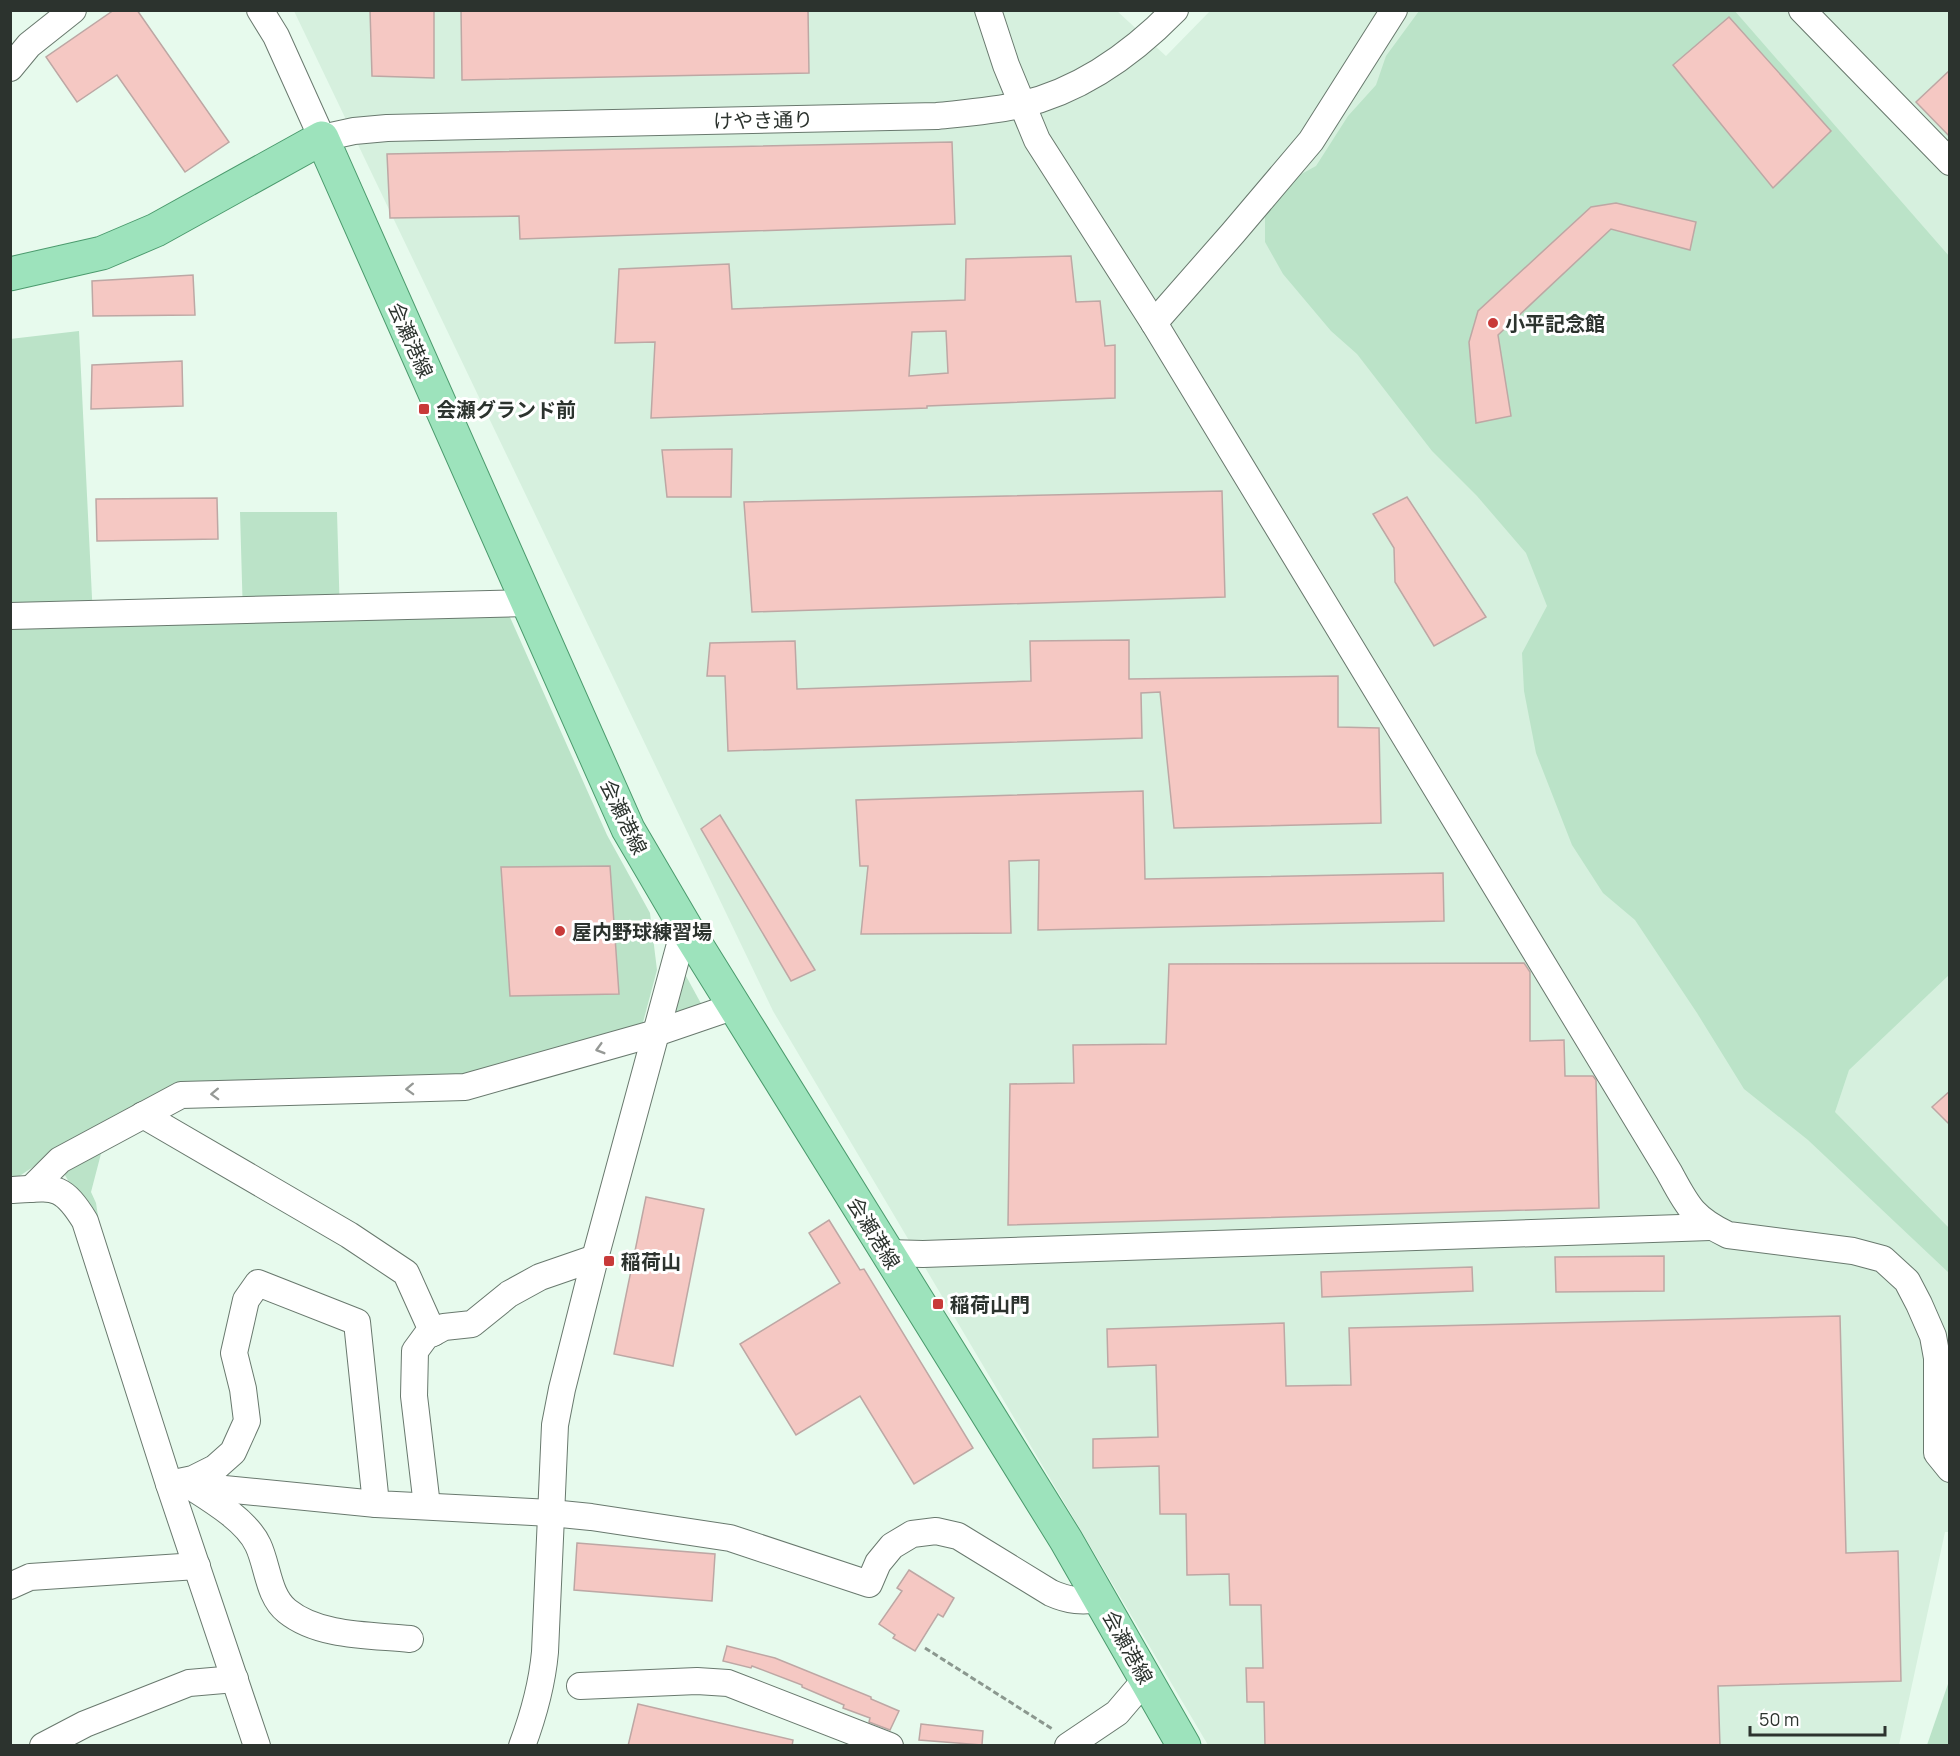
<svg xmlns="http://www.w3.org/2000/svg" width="1960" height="1756" font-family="Manrope,'Noto Sans JP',sans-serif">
  <rect width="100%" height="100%" fill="#e7faed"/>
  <polygon fill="#d6f0de" points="294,11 1117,11 1166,56 1210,11 1949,11 1950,1532 1945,1532 1899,1745 1208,1745 773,1011"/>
  <g fill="#bbe3c8">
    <polygon points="1734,10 1949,256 1949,975 1849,1070 1835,1112 1949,1228 1949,1273 1808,1140 1744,1089 1697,1013 1635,920 1603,893 1572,845 1536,753 1524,691 1522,653 1547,606 1526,553 1477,496 1432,451 1357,354 1331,331 1283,274 1265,242 1265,204 1294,178 1316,166 1348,116 1376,85 1386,56 1419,11"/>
    <polygon points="79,331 93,618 243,617 240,512 337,512 340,617 509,615 607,835 650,913 657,970 641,1030 462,1080 179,1087 57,1151 18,1177 11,1177 10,339"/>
    <polygon points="686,976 704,1009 678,1014 674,1009 682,978"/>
    <polygon points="103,1146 91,1192 96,1203 98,1216 91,1220 62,1170"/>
    <polygon points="1949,1681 1949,1745 1927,1745"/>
  </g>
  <g fill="#f5c8c3" stroke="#bda7a4" stroke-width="1.5" fill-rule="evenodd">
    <polygon points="114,10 137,10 229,142 185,172 117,75 77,102 46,57"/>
    <polygon points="370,10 434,10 434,78 372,76"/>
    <polygon points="461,10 808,10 809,73 462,80"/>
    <polygon points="1729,17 1831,131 1773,188 1673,65"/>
    <polygon points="1950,70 1950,137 1916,102"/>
    <polygon points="952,142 955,224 520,239 519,216 390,218 387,154"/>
    <polygon points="1616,203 1696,222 1690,250 1611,229 1498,335 1511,416 1476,423 1469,342 1478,311 1591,207"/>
    <path d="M 1071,256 L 1076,302 L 1100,301 L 1105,346 L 1115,345 L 1115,398 L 927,406 L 927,408 L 651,418 L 655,342 L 615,343 L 619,269 L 729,264 L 732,309 L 965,300 L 966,259 ZM 946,331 L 948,373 L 909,376 L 912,332 Z"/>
    <polygon points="193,275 195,315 93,316 92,281"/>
    <polygon points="182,361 183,406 91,409 92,365"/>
    <polygon points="732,449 731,497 667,497 662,450"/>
    <polygon points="1222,491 1225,597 752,612 744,502"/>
    <polygon points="1407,497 1486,617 1434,646 1395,582 1394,548 1373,514"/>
    <polygon points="217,498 218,539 97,541 96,499"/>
    <polygon points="1129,640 1129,679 1338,676 1338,727 1379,728 1381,823 1174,828 1160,692 1141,693 1142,738 728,751 725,676 707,676 710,643 795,641 797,689 1031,681 1030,641"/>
    <polygon points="1143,791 1145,879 1443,873 1444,921 1038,930 1039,860 1009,861 1011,933 861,934 868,866 860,866 856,800"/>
    <polygon points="720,815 815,970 791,981 701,829"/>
    <polygon points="610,866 619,994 510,996 501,867"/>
    <polygon points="1524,963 1530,972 1530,1041 1564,1040 1565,1076 1593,1076 1596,1080 1599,1208 1008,1225 1010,1084 1074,1083 1073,1045 1166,1044 1169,964"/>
    <polygon points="1950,1091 1950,1125 1932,1107"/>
    <polygon points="646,1197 704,1209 673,1366 614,1354"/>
    <polygon points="829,1220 860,1270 864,1269 973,1448 914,1484 860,1396 796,1435 740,1344 840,1283 809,1233"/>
    <polygon points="1664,1256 1664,1291 1556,1292 1555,1257"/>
    <polygon points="1472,1267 1473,1291 1322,1297 1321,1272"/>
    <polygon points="1840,1316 1846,1553 1898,1551 1901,1681 1718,1686 1720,1746 1265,1746 1264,1702 1247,1702 1246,1668 1263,1668 1261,1605 1230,1605 1229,1574 1187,1575 1186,1514 1160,1514 1159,1466 1093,1468 1093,1439 1158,1437 1156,1365 1108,1367 1107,1329 1284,1323 1286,1386 1351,1385 1349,1328"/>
    <polygon points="577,1543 715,1554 712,1601 574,1590"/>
    <polygon points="909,1570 954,1598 943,1617 938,1614 915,1651 893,1638 895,1635 879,1624 902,1591 897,1588"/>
    <polygon points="727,1646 775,1658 871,1697 871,1699 899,1711 890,1730 869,1722 870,1718 843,1708 844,1705 802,1687 802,1685 752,1666 751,1668 723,1661"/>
    <polygon points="638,1704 793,1740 792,1746 628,1746"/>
    <polygon points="921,1724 983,1731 982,1745 919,1740"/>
  </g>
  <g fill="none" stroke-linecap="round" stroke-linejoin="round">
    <g stroke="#69796e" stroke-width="28">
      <g id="minor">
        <path d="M 260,10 L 276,36 L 322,138 L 354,131 L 387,128 L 937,116 C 965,113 993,111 1020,105 C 1080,91 1132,54 1175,10"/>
        <path d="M 988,10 L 1006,65 L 1037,140 L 1154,323 L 1669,1172 C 1687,1205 1692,1218 1728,1235 L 1853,1251 L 1883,1259 L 1907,1281 L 1919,1304 L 1933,1336 L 1937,1358 L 1937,1453 L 1950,1469"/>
        <polyline points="1802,10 1950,162"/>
        <polyline points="10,68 29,45 73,10"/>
        <polyline points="1154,323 1233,233 1311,141 1394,10"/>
        <polyline points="10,616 527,603"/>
        <polyline points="143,1115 349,1235 406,1273 433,1333"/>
        <polyline points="31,1189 60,1160 181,1095 465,1087 656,1033 735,1006"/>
        <path d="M 10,1190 C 53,1188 61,1182 85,1221 L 169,1484 L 257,1746"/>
        <polyline points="887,1253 923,1254 1710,1227"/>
        <path d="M 169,1484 L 193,1479 L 215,1468 L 233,1452 L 247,1421 L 243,1389 L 234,1353 L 246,1300 L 258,1283 L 357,1322 L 376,1504 L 551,1513 L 591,1517 L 730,1538 L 869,1584 L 878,1563 L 892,1546 L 912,1534 L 936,1531 L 958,1536 L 1051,1593 C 1069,1601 1082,1602 1101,1599"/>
        <path d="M 190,1486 C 212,1500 247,1521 258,1545 C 268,1566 268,1596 287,1611 C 319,1637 371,1635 410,1639"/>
        <polyline points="194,1486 376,1504"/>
        <polyline points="427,1506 414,1396 415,1351 426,1336 433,1333 444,1327 472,1324 509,1294 540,1277 595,1258"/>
        <polyline points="10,1586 30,1577 197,1566"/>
        <polyline points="580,1686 697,1681 728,1683 890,1746"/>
        <polyline points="43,1746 85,1724 189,1683 235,1679"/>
        <path d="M 522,1746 C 534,1714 542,1685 545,1652 L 555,1425 L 562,1389 L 595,1258 L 679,948 L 689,933"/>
        <polyline points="1068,1746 1117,1713 1146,1679"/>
      </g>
    </g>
    <g stroke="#4b9a6d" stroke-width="35">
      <polyline id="major" points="10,274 102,253 156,230 322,138 628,829 689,933 1066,1540 1184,1746"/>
    </g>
    <polyline stroke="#8b988f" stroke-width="3" stroke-dasharray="6 3" stroke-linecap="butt" points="925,1648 1054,1730"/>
    <use href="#minor" stroke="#fff" stroke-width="26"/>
    <use href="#major" stroke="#9de3bc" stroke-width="33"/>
  </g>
  <defs><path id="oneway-chevron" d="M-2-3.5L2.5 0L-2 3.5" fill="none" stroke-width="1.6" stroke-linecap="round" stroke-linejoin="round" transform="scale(1.5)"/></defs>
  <g stroke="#969996">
    <use href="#oneway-chevron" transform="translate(600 1049) rotate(164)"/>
    <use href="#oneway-chevron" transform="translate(410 1089) rotate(178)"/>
    <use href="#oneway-chevron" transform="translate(215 1094) rotate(178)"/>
  </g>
  <g fill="#c83a39" stroke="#fff" stroke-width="2">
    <circle cx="1493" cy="323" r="6"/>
    <rect x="418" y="403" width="12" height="12" rx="3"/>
    <circle cx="560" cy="931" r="6"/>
    <rect x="603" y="1255" width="12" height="12" rx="3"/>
    <rect x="932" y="1298" width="12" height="12" rx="3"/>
  </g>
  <g text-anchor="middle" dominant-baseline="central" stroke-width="6" stroke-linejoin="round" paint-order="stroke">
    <g font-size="20" fill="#2c332e" stroke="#fff">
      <text transform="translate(763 120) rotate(-1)">けやき通り</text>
      <text transform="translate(411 340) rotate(66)">会瀬港線</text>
      <text transform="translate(624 817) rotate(64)">会瀬港線</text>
      <text transform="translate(874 1233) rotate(58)">会瀬港線</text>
      <text transform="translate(1128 1647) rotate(61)">会瀬港線</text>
    </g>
    <g font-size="20" font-weight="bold" fill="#2c332e" stroke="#fff" text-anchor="start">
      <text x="1505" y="323">小平記念館</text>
      <text x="436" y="409">会瀬グランド前</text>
      <text x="572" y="931">屋内野球練習場</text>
      <text x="621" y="1261">稲荷山</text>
      <text x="950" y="1304">稲荷山門</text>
    </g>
  </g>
  <rect width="1960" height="1756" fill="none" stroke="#2c332e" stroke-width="24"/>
  <path d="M1750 1726v9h135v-9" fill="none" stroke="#2c332e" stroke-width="3"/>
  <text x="1759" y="1726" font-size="18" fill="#2c332e" stroke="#ffffff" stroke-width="4.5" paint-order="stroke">50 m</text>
</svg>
